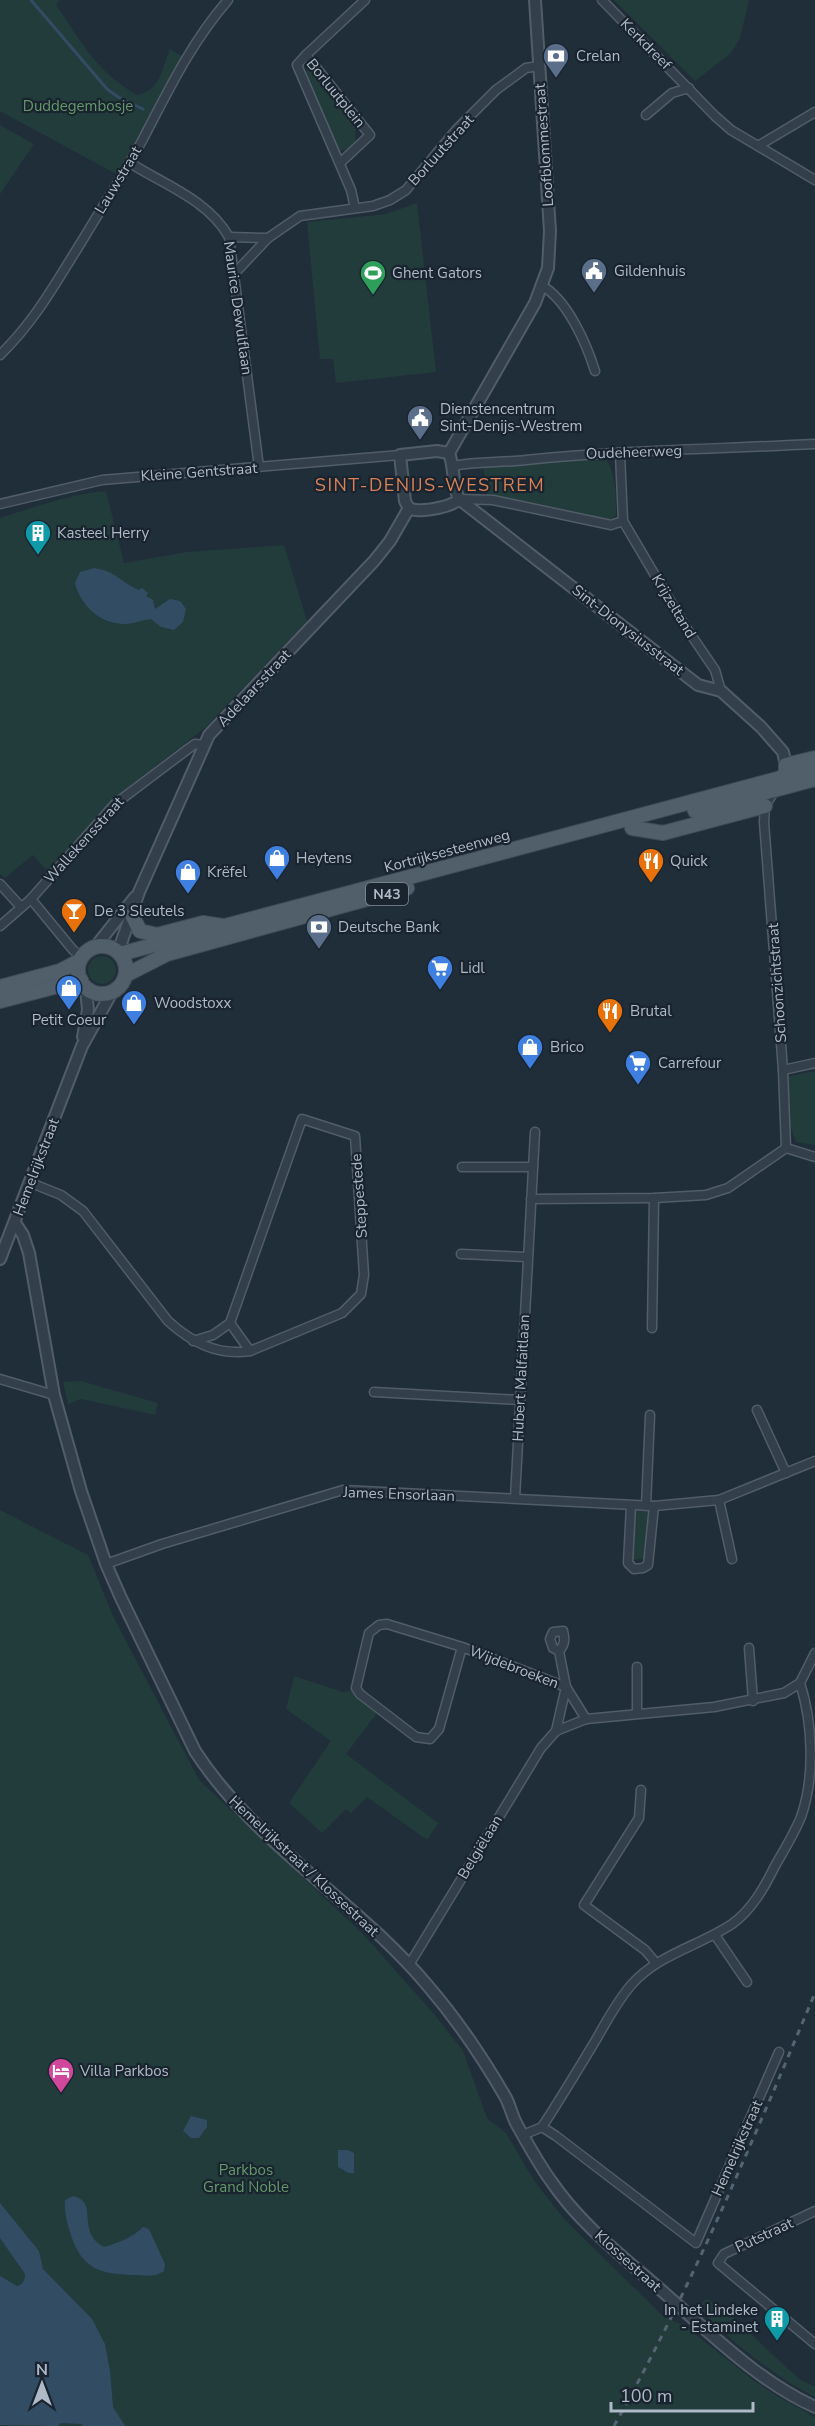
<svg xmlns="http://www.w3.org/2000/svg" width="815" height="2426" font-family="'Nunito Sans',sans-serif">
  <rect width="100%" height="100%" fill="#202e3a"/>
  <g fill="#223b3b">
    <path d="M 0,0 L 60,0 L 56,5 C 82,43 96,71 137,95 C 160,91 162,69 170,49 L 183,57 L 118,175 L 0,111 Z"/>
    <polygon points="614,0 749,0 740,38 731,53 695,81"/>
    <polygon points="308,69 312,69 356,126 355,142 345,150 339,151 306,76 305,72"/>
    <polygon points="0,125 34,144 0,194"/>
    <polygon points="417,203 436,372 336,383 333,359 320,359 307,222 386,214"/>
    <path d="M 580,458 L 607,460 C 616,477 616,495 616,515 L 612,519 L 605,520 L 487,495 L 483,466 Z"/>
    <path d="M 106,491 L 124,563 L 187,552 L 284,545 L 307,621 L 206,727 L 126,789 L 108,807 L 49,873 L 33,855 L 5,878 L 0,874 L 0,518 C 34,507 70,494 106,491 Z"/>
    <circle cx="102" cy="970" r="14"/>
    <polygon points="815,1071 815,1145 796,1142 789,1123 786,1077"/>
    <polygon points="81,1381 158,1403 155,1415 81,1399 68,1404 63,1382"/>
    <polygon points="635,1509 647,1510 648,1513 646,1558 634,1560 631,1557"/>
    <polygon points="0,1510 88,1555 113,1616 199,1780 363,1934 435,2015 463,2051 487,2118 506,2133 535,2182 565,2220 664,2317 685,2326 753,2380 777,2396 815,2417 815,2426 0,2426"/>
    <polygon points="294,1676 343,1692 352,1691 377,1713 346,1754 438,1823 427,1840 367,1797 351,1813 346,1809 322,1833 289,1803 331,1741 286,1709"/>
    <path d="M 707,2299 L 722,2307 L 799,2379 L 815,2387 L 815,2397 C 769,2374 733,2341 695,2306 Z"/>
  </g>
  <g fill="#324c63">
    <path d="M 94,568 C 116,571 120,582 139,590 L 142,588 L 148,593 L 146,596 L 153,600 L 155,609 L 170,599 L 180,601 L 186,609 L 183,622 L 174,630 L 161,627 L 151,619 C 143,620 135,623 127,624 C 102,625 81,607 75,583 L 80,572 Z"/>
    <polygon points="191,2116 207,2120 207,2127 199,2138 191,2138 183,2131"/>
    <polygon points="338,2150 348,2150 354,2153 354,2173 349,2173 338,2167"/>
    <path d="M 73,2196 C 100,2202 75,2231 104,2247 C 118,2243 132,2238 143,2227 L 149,2229 L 165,2264 L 164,2271 C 154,2278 145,2275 133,2275 C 98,2274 81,2268 70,2232 C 67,2222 64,2212 65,2200 Z"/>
    <path d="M 0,2203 L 39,2251 L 43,2269 L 92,2319 L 105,2344 L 110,2371 L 113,2407 L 125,2426 L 83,2426 L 81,2424 L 61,2423 L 58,2426 L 0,2425 L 0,2276 L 17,2286 C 23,2284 25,2281 25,2274 L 0,2238 Z"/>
  </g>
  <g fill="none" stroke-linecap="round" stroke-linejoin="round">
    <polyline stroke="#324c63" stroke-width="3" points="31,0 107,89 118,97 143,109"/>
    <g stroke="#515d68" stroke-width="11">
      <g id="minor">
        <polyline points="602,0 715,116 731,130 815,180"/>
        <polyline points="306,55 365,0"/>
        <polyline points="646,115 672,93 689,88"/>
        <polyline points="758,146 815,112"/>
        <path d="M 130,163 C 165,185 208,200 229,237 L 259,467"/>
        <polyline points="340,163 370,135 306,55 297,65 351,190 355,208"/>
        <polyline points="229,237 268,238"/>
        <polyline points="234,274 268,238 300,216 373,206 390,200 406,190 456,130 496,90 526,68 539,66"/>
        <path d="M 542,286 C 567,299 587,345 595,371"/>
        <path d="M 0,355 C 36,320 56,282 82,241 C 102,207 124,174 143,139 C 168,91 192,41 228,0"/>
        <polyline points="620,454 623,521 685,626 715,670 721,691"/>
        <path d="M 453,466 C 477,461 502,463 526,460 C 622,450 719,449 815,444"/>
        <polyline points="459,499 493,500 611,525 623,521"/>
        <polyline points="0,504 102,480 400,455"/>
        <polyline points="775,790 765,806 764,822 783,1070 786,1148 815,1157"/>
        <polyline points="0,884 21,907"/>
        <polyline points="31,899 73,950 82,957"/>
        <polyline points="0,926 31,899 115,804 188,749 195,744 203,745"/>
        <polyline points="783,1070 815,1063"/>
        <polyline points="462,1167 533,1167"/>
        <path d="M 31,1183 L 61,1195 L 83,1211 L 168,1321 C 191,1342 217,1356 250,1351 L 230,1323"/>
        <polyline points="531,1199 654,1198 706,1195 728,1188 786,1148"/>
        <polyline points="461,1254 527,1257"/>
        <polyline points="652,1328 654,1198"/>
        <polyline points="193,1341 213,1335 230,1323 302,1119 355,1136 364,1275 361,1294 342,1313 250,1351"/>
        <polyline points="0,1379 54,1395"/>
        <polyline points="374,1392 520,1400"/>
        <polyline points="757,1410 786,1473"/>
        <polyline points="515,1498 535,1132"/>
        <polyline points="719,1500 732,1559"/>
        <polyline points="631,1506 628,1563 634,1569 643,1568 648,1565 654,1506"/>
        <polyline points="646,1506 650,1415"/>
        <polyline points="106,1564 162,1544 343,1490 654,1506 719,1500 815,1461"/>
        <polyline points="462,1647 439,1729 430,1739 416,1737 360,1694 356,1688 369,1633 379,1625 387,1624 462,1647 566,1687"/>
        <polyline points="749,1648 753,1701"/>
        <path d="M 559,1651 C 565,1645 565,1639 563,1631 L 553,1632 L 550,1639 L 553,1648 L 559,1651 L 566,1687 L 586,1719"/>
        <polyline points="637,1667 637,1713"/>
        <polyline points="556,1731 566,1687"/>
        <polyline points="641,1790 639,1818 584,1905 645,1950 656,1963"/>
        <polyline points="715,1935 747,1982"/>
        <polyline points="409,1965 541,1748 556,1731 586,1719 714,1707 784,1693 800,1683 815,1653"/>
        <path d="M 542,2127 C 561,2098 579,2068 597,2038 C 607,2020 618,2000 632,1984 C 659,1954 699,1946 732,1924 C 752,1910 765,1886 775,1866 C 784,1850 794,1834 801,1817 C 815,1777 813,1724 800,1683"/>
        <polyline points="523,2135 542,2127 556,2136 696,2243 779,2052"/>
        <polyline points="815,2211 724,2254 718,2263 815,2344"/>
      </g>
    </g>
    <g stroke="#515d68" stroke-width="14">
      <g id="tertiary">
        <polyline points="449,453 535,303 548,268 550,231 535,0"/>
        <path d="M 449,453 C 455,469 452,485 459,499 L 698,685 L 721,691 L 761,727 L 783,752 L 786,765"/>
        <path d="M 449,453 L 437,451 L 400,455 L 405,501 C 407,506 410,510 416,510 C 426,511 452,507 459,499"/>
        <polyline points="96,946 135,897"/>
        <polyline points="118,952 139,892 209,735 374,561 390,541 409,508"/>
        <polyline points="83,1037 88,1010 86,989"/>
        <path d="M 15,1223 L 23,1235 L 29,1253 L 54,1395 L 81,1491 L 106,1564 L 121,1598 L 195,1751 C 256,1845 357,1901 428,1986 C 458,2021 483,2058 506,2098 C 510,2106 512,2115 516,2123 C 527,2143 538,2163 551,2181 C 580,2224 622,2256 661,2290"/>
        <polyline points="0,1259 82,1046 112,992"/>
        <path d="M 698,2323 C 734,2355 771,2387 815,2407"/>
      </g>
    </g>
    <g stroke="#404b57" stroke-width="16">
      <g id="primary">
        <polyline points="779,783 786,772 786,765 815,758"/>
        <polyline points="695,811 815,779"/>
        <polyline points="632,828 663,833 765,806"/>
        <polyline points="132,915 140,931 157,935 203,923 222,926"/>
        <circle cx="102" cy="970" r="24"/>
        <polyline points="120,954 815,769"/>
        <polyline points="126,975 167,954 407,888"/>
        <polyline points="0,987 60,971 79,961"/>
        <polyline points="0,1001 81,980"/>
      </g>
    </g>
    <use href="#minor" stroke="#333f4a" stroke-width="8"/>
    <use href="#tertiary" stroke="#333f4a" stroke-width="10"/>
    <use href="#primary" stroke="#515f6b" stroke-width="14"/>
    <path stroke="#556472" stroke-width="3" stroke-dasharray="6 6" stroke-linecap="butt" d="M 614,2426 C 692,2287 753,2140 815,1993"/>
    <g stroke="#515d68" stroke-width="14" stroke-linecap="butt">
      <polyline id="tertiary-bridge" points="661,2290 698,2323"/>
    </g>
    <use href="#tertiary-bridge" stroke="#333f4a" stroke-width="10"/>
  </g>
  <defs>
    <g id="bank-pin" transform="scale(1.35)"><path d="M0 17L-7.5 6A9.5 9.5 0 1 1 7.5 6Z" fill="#5c6f8a" stroke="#19242f"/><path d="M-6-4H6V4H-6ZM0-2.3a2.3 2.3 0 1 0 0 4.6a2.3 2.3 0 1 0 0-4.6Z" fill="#fff"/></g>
    <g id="civic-pin" transform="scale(1.35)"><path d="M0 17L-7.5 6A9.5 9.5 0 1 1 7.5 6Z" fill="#5c6f8a" stroke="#19242f"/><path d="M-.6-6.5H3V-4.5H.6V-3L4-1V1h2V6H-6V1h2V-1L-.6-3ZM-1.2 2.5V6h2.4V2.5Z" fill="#fff"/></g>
    <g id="stadium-pin" transform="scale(1.35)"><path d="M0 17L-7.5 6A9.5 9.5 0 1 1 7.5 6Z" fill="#2e9e5b" stroke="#19242f"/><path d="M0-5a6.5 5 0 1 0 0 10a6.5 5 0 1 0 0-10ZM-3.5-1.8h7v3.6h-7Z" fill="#fff"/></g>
    <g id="building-pin" transform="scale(1.35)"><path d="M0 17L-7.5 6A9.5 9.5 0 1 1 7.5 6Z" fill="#0f9aa8" stroke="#19242f"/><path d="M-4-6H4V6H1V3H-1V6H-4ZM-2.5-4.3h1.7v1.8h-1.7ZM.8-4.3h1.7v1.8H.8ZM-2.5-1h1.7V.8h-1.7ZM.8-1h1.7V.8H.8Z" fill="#fff"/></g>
    <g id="shop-pin" transform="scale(1.35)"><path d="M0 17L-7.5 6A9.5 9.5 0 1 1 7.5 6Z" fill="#3f7fe0" stroke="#19242f"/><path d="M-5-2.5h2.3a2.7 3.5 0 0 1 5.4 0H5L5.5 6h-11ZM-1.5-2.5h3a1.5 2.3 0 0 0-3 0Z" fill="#fff"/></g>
    <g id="restaurant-pin" transform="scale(1.35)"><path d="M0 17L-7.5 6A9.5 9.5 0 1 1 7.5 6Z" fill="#e8710a" stroke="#19242f"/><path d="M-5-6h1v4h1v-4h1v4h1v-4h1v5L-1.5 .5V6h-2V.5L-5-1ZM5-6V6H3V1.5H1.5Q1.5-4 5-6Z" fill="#fff"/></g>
    <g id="bar-pin" transform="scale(1.35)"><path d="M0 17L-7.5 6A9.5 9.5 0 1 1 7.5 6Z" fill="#e8710a" stroke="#19242f"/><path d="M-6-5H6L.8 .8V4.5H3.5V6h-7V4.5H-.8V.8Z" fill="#fff"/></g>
    <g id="supermarket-pin" transform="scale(1.35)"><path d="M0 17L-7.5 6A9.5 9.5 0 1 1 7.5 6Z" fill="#3f7fe0" stroke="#19242f"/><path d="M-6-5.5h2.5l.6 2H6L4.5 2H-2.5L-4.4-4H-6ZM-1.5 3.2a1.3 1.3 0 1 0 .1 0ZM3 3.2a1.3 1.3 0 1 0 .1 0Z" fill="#fff"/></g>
    <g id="hotel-pin" transform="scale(1.35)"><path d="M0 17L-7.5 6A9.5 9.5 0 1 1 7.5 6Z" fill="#d1479c" stroke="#19242f"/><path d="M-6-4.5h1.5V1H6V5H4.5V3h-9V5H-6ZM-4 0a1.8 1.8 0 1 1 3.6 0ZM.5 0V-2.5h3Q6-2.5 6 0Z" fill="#fff"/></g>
  </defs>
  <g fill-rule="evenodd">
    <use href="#bank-pin" x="556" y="56"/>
    <use href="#civic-pin" x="594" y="271"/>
    <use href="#stadium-pin" x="373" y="273"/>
    <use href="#civic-pin" x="420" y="418"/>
    <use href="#building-pin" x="38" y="533"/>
    <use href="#shop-pin" x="277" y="858"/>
    <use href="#restaurant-pin" x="651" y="861"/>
    <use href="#shop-pin" x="188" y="872"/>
    <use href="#bar-pin" x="74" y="911"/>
    <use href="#bank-pin" x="319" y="927"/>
    <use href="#supermarket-pin" x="440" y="968"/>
    <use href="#shop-pin" x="69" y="988"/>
    <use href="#shop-pin" x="134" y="1003"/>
    <use href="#restaurant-pin" x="610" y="1011"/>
    <use href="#shop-pin" x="530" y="1047"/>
    <use href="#supermarket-pin" x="638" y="1063"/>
    <use href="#hotel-pin" x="61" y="2071"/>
    <use href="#building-pin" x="777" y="2319"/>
  </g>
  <g text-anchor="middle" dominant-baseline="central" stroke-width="4.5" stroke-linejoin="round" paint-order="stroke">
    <rect fill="#19242f" stroke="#818d99" stroke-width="1.5" x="366" y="883" width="42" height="22" rx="4.5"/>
    <g font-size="14" font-weight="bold" fill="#aebac7">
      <text x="387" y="894">N43</text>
    </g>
    <g font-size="15" fill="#aebac7" stroke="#19242f">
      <text transform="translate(646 44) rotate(45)">Kerkdreef</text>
      <text transform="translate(336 93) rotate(51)">Borluutplein</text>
      <text transform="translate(544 145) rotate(-94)">Loofblommestraat</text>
      <text transform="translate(441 150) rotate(-48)">Borluutstraat</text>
      <text transform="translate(118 180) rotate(-59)">Lauwstraat</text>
      <text transform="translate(238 308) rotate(82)">Maurice Dewulflaan</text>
      <text transform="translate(634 452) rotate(-2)">Oudeheerweg</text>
      <text transform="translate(199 472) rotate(-4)">Kleine Gentstraat</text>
      <text transform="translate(674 606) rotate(59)">Krijzeltand</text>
      <text transform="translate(628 630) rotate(38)">Sint-Dionysiusstraat</text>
      <text transform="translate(254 688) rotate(-47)">Adelaarsstraat</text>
      <text transform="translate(84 840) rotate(-48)">Wallekensstraat</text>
      <text transform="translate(447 851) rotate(-15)">Kortrijksesteenweg</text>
      <text transform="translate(777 983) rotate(-94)">Schoonzichtstraat</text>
      <text transform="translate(36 1167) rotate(-69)">Hemelrijkstraat</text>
      <text transform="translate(359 1196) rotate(-94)">Steppestede</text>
      <text transform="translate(521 1378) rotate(-87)">Hubert Malfaitlaan</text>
      <text transform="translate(399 1494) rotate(2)">James Ensorlaan</text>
      <text transform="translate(514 1667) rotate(21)">Wijdebroeken</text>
      <text transform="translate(480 1847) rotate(-59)">Belgiëlaan</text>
      <text transform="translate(304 1866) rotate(43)">Hemelrijkstraat / Klossestraat</text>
      <text transform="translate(737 2148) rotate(-66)">Hemelrijkstraat</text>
      <text transform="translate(764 2235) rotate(-25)">Putstraat</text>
      <text transform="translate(628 2261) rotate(42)">Klossestraat</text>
    </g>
    <g font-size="15" fill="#aebac7" stroke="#19242f" text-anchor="start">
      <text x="576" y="56">Crelan</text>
      <text x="614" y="271">Gildenhuis</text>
      <text x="392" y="273">Ghent Gators</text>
      <text x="440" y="409">Dienstencentrum<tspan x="440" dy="17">Sint-Denijs-Westrem</tspan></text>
      <text x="57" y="533">Kasteel Herry</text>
      <text x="296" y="858">Heytens</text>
      <text x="670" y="861">Quick</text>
      <text x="207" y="872">Krëfel</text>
      <text x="94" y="911">De 3 Sleutels</text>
      <text x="338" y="927">Deutsche Bank</text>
      <text x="460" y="968">Lidl</text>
      <text x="154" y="1003">Woodstoxx</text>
      <text x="630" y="1011">Brutal</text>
      <text x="69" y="1020" text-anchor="middle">Petit Coeur</text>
      <text x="550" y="1047">Brico</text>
      <text x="658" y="1063">Carrefour</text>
      <text x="80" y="2071">Villa Parkbos</text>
      <text x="758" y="2310" text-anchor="end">In het Lindeke<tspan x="758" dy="17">- Estaminet</tspan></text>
    </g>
    <g font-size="15" fill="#64996a" stroke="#19242f">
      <text x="78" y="106">Duddegembosje</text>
      <text x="246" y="2170">Parkbos<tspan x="246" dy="17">Grand Noble</tspan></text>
    </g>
    <g font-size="18" letter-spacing="1.5" fill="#da8156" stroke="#19242f">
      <text x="430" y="485">SINT-DENIJS-WESTREM</text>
    </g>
  </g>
  <g transform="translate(42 2384)" stroke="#19242f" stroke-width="4.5" paint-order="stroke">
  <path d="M0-4.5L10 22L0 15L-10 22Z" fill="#aebac7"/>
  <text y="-9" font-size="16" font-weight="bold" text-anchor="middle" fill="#aebac7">N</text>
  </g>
  <path d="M611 2402v9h142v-9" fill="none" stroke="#aebac7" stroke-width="3"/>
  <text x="620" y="2402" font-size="18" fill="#aebac7" stroke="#19242f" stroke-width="4.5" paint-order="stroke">100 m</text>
</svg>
